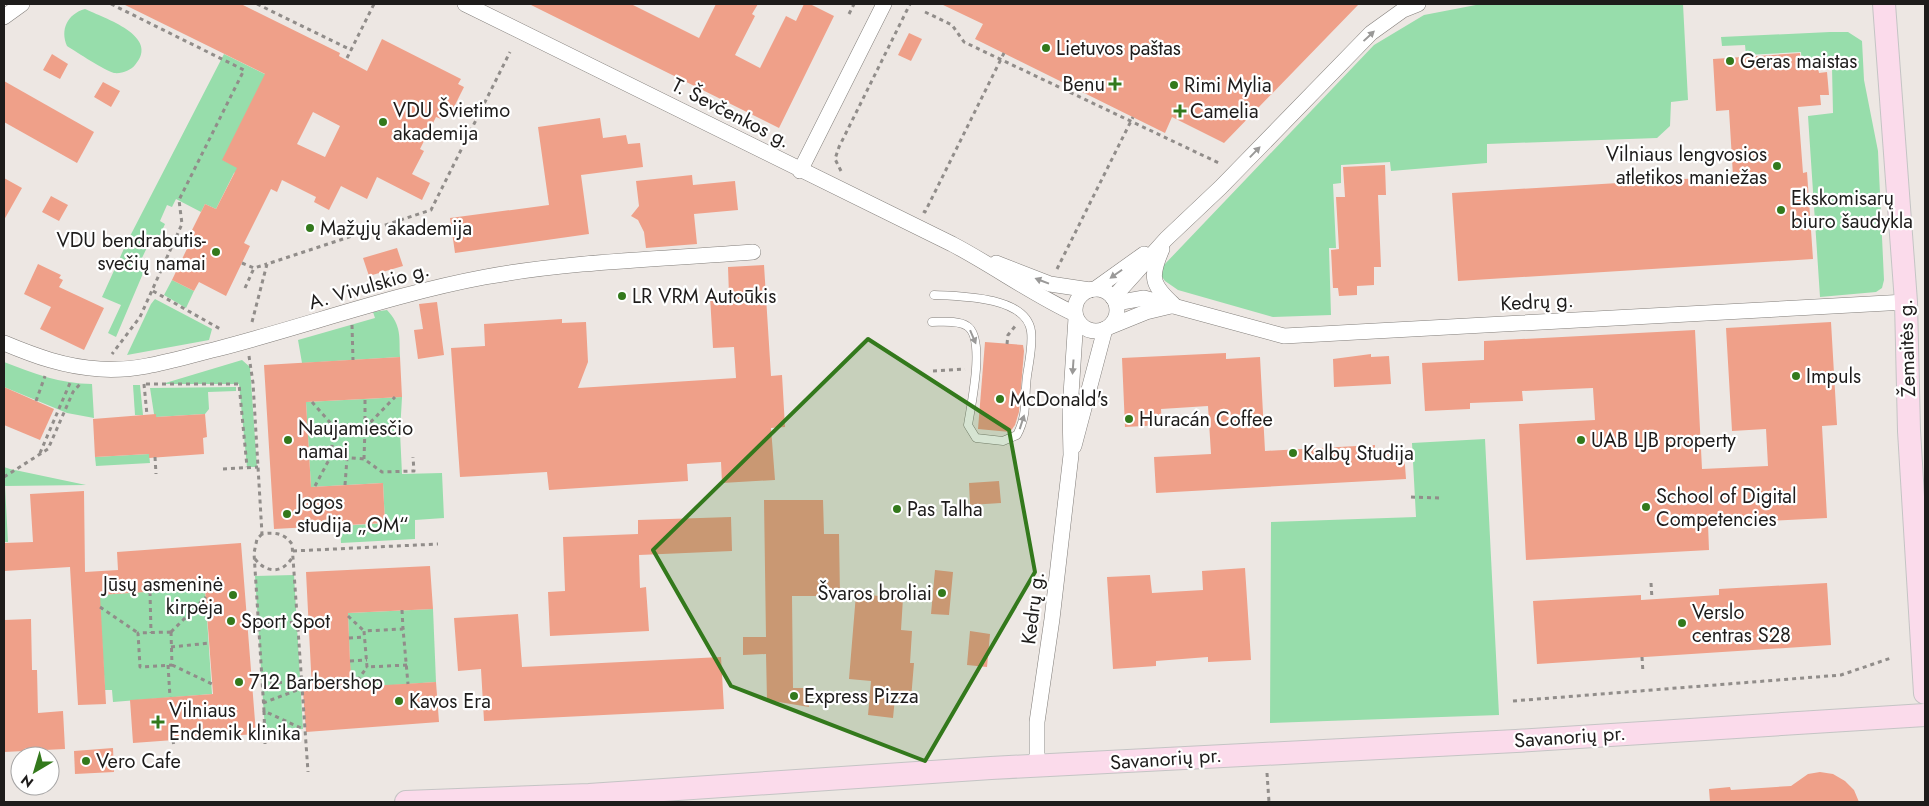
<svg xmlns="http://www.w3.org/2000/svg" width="1929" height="806" font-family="Jost,sans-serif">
  <rect width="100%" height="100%" fill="#ede7e3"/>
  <g fill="#97ddab">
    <polygon points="1481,4 1683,4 1688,100 1671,102 1670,126 1657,138 1487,144 1487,163 1391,171 1390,162 1341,165 1341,183 1333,184 1336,248 1329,248 1331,315 1273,317 1178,290 1165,281 1160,274 1163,266 1374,45 1424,15"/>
    <path d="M 85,9 C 104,18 161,36 135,65 C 131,70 122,74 114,73 C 104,70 78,53 67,46 C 60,30 67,14 85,9 Z"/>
    <polygon points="1830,32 1848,32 1862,41 1864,80 1878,151 1884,280 1882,288 1876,292 1820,297 1808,116 1833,113 1832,67 1802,67 1801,52 1746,55 1745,45 1722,46 1721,37"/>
    <polygon points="224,54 295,89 223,160 241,169 234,173 216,209 205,204 201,212 176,199 172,207 167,205 160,221 165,224 159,237 153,235 141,260 147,264 116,337 108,333 121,305 102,297 127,242"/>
    <polygon points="172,280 194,291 186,308 164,295"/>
    <polygon points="155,299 212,329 209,340 127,355 151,304"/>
    <path d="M 387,310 C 402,326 399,337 400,357 L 302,363 L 298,340 L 375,318 L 373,312 Z"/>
    <polygon points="242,360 250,367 257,467 247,467 239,384 162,384"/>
    <path d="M 4,362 C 32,373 61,384 92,384 L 94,418 L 67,413 L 4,387 Z"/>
    <polygon points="133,385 140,385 143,415 135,415"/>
    <polygon points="236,387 236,391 208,392 209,409 205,414 156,417 154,414 150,388"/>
    <polygon points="402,397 400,432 402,474 442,473 444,518 415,520 415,539 341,543 340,526 385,523 383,483 311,487 306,402"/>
    <polygon points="1485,439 1499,715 1270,723 1271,522 1416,517 1412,443"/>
    <polygon points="149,454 150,463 96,466 95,457"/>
    <polygon points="4,467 10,469 86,485 5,486 8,542 4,542"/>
    <polygon points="294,575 303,729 265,731 255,576"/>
    <polygon points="205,588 212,694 113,702 112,690 105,690 99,595"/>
    <polygon points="433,609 436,682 351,688 348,613"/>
  </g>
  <g fill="#efa089" fill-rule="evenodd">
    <path d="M 123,4 L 241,4 L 340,53 L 339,56 L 367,71 L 382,39 L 461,79 L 458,84 L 464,87 L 450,115 L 444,112 L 441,119 L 436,117 L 420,149 L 424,151 L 412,174 L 430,183 L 422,200 L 377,177 L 367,199 L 341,186 L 329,210 L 314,202 L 316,197 L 282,180 L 277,192 L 271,189 L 244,243 L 250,246 L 226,296 L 199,282 L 194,291 L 172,280 L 195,232 L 192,230 L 205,204 L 216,209 L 237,168 L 222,160 L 265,74 ZM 313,112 L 340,126 L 325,157 L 297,144 Z"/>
    <polygon points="529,4 631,4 699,38 716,4 758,4 752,14 755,16 735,55 760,68 786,16 796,21 804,4 810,4 834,16 779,128"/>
    <polygon points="941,4 1359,4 1224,143 1172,117 1165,133 975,39 983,24"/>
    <polygon points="909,33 922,39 911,61 898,55"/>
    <polygon points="1800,53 1801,68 1818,68 1819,73 1827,72 1828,83 1829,95 1820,95 1821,105 1798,107 1803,173 1807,172 1813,259 1458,281 1452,193 1733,176 1729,110 1716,111 1713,59"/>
    <polygon points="52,54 68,64 60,79 43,70"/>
    <polygon points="4,81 94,132 77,163 4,122"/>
    <polygon points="103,82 120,91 111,107 94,97"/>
    <polygon points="600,118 603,138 626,135 628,144 640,143 643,167 581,175 589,234 455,253 450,218 549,205 538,127"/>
    <polygon points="1385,165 1386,195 1378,195 1381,267 1374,267 1374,285 1357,286 1357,295 1339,296 1338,288 1333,288 1331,250 1339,249 1336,197 1345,197 1343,167"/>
    <polygon points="692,175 693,185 735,181 738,210 694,214 697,244 646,248 644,232 638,220 631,216 639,206 636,181"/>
    <polygon points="4,178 22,188 4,220"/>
    <polygon points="51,196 68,205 59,221 42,212"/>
    <polygon points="397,248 403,266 369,276 363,258"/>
    <polygon points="38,264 61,275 59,278 63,280 59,287 104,308 84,350 40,329 51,307 24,294"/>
    <polygon points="764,265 771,376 782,375 785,427 771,428 775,480 722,483 721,462 687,464 688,481 549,490 547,472 460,477 451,348 485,346 484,324 562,319 562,323 586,322 588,362 578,388 736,378 734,347 713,348 710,296 729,295 728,267"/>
    <polygon points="437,302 444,355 418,359 414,330 423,329 419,304"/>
    <polygon points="1831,322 1837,425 1822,426 1827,518 1708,524 1709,550 1526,560 1519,424 1595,420 1593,388 1522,391 1523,401 1470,403 1470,409 1425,411 1422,363 1484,360 1484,341 1695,330 1702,469 1768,466 1766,429 1732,431 1726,328"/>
    <polygon points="985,342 1023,345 1024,351 1019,412 1015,425 1010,432 978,429"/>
    <polygon points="1226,353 1226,359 1260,357 1265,451 1375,445 1375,453 1404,452 1406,479 1156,493 1154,457 1211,454 1208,406 1161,409 1162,425 1125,427 1122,358"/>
    <polygon points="1371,354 1371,357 1389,356 1391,384 1334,387 1333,359"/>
    <polygon points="400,357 402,397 306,402 311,487 383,483 385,523 274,529 264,365"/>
    <polygon points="4,387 54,409 40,440 4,425"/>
    <polygon points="156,414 156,417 205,414 207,437 203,438 204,454 149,458 149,454 95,457 93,419"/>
    <polygon points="999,481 1001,503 970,505 969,483"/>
    <polygon points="84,491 85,572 118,570 117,552 241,543 256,734 133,743 130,700 213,694 205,588 100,595 106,704 78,705 70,567 4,571 4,543 33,542 30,494"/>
    <polygon points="764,500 823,500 824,534 839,534 840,596 792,596 793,688 808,688 809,707 767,700 766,654 743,655 743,637 766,637"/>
    <polygon points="731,517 732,551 639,555 640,588 646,587 649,631 550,636 548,592 565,591 563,537 638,534 638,520"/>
    <polygon points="430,566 433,609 348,613 350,661 352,687 436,682 439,722 306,732 303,691 312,690 306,572"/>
    <polygon points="1245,568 1251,660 1208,662 1208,657 1156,661 1156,666 1113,669 1107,577 1150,575 1152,593 1203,590 1202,571"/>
    <polygon points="935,570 953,572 949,615 931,614"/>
    <polygon points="1827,583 1831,645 1537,664 1533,601 1641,595 1641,600 1719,595 1719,589"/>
    <polygon points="856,594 903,598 901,630 912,631 910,663 914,663 911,699 895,698 893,718 868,715 871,681 849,679"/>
    <polygon points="518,614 522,667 721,657 724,709 484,721 481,669 458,671 454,618"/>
    <polygon points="31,619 32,670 37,670 38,713 63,711 65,749 4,752 4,620"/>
    <polygon points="970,631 990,634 987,667 967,665"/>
    <polygon points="113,748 114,772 75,774 74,751"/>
    <polygon points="1820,772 1833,774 1845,781 1854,790 1859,802 1710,802 1709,789 1730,787 1731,790 1791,786 1808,774"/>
  </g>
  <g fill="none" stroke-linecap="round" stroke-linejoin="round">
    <g stroke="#827e7a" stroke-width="9">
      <path id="lane" d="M 932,322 C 942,322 958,320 967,326 C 986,338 971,405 968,425 L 976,438 L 1003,441 L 1017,435 C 1028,414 1024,399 1027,376 C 1029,362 1033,345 1031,331 C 1026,296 959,296 934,295"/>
    </g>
    <g stroke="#827e7a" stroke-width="16">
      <g id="street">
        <path d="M 465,4 L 952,244 C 994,266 1032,294 1075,314"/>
        <polyline points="4,17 22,4"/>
        <polyline points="800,171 884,4"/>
        <path d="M 1162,249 C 1150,277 1151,284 1173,304"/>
        <polyline points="996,263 1050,284 1090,290"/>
        <circle cx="1096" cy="310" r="21"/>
        <polyline points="1095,289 1144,254"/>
        <polyline points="1113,298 1166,239 1221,187 1371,33 1403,10 1418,4"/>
        <polyline points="1116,303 1144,298 1284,336 1906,302"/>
        <polyline points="1109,327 1146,312 1171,306"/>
        <path d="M 4,343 C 35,356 65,367 100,369 C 140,372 179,358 217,349 C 306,326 394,294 485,277 C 572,261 665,259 753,252"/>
        <polyline points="1074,446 1105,329"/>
        <polyline points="1037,765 1037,722 1052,619 1071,455 1070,410 1076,318"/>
      </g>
    </g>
    <g stroke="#c4c4c4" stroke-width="24">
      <g id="primary">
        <polyline points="1884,4 1906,302 1909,431 1925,693"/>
        <polyline points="406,802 589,795 991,768 1516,741 1925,715"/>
      </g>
    </g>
    <g stroke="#918d8a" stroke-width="3" stroke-dasharray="4 4" stroke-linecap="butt">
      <polyline points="111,4 244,70 179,200 182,224 140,317 112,354"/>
      <polyline points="257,4 351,50"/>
      <polyline points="925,12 952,25 964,42 1221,164"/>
      <polyline points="849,14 854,4"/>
      <polyline points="347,58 374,4"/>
      <polyline points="841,171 835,159 839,147 910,4"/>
      <polyline points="923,211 925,212 1004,53"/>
      <polyline points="242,263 254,268 267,264"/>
      <polyline points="1057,269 1133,117"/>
      <polyline points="245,288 254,268"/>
      <polyline points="153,291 222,330"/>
      <polyline points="252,322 267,264 431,210 510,52"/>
      <polyline points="352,325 353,360"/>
      <polyline points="1007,344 1008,335 1016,325"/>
      <path d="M 249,356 L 253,383 L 262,534 C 275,532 284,533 292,544 L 308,772"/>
      <polyline points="933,371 965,369"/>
      <polyline points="144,384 147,415"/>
      <polyline points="146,384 239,384 247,467"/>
      <polyline points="36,401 45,376"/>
      <polyline points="312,402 334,427"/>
      <polyline points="307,426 333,427"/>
      <polyline points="365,428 395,397"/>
      <polyline points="365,428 365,399"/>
      <polyline points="40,453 70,383 72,383"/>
      <polyline points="155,457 156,474"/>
      <polyline points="364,459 365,428 334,427 331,456 364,459 382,472 414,471 413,457"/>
      <polyline points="223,469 258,467"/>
      <polyline points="4,477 48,449 73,392 81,383"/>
      <polyline points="345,485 347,458"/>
      <polyline points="315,486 331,456"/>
      <polyline points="1411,497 1439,498"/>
      <polyline points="262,534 257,539 254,553 264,711 303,729"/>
      <polyline points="293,551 438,544"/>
      <path d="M 255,559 C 266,573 282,574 292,558"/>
      <polyline points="1651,583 1652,599"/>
      <polyline points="150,592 151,633"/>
      <polyline points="100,607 138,633"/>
      <polyline points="402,610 403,629"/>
      <polyline points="348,616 364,631"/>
      <polyline points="258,625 296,622"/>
      <polygon points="171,632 172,665 140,667 138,633"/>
      <polyline points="171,632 206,597"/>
      <polyline points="349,638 365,637"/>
      <polyline points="171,647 210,643"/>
      <polyline points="1642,657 1643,673"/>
      <polyline points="350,661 367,660"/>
      <polyline points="168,665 170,697"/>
      <polyline points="172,665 212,684"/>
      <polyline points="407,665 367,667 364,631 403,629 408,684"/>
      <polyline points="262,683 300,682"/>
      <polyline points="353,687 367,667"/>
      <polyline points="1513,701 1841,675 1891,658"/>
      <polyline points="263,703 300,689"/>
      <polyline points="264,711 265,744"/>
      <polyline points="173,740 174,747"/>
      <polyline points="1267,773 1269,802"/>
    </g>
    <use href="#lane" stroke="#fff" stroke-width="8"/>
    <use href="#street" stroke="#fff" stroke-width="15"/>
    <use href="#primary" stroke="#fbdbeb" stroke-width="22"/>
  </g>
  <defs><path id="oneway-solid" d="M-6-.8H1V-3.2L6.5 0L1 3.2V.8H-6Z" transform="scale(1.25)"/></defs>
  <g fill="#9a9998">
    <use href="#oneway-solid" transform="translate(1369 36) rotate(-43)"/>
    <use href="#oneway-solid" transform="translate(1255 152) rotate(-46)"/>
    <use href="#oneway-solid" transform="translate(1116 274) rotate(145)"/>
    <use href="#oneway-solid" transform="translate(1042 281) rotate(-159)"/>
    <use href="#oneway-solid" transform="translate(973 337) rotate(67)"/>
    <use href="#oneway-solid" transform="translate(1073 367) rotate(94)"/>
    <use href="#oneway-solid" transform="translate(1022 422) rotate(-72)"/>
  </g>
  <path fill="#33791c" fill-opacity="0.2" stroke="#33791c" stroke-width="4" stroke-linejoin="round" d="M 868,339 L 1009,430 L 1035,572 L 925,761 L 731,686 L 653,550 Z"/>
  <g fill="#33791c" stroke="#fff" stroke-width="2">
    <circle cx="1046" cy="48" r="5"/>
    <circle cx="1730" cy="61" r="5"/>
    <path d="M1112.5 76.5h5v5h5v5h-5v5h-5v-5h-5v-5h5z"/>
    <circle cx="1174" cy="85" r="5"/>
    <path d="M1177.5 103.5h5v5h5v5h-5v5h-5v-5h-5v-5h5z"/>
    <circle cx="383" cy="122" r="5"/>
    <circle cx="1777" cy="166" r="5"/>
    <circle cx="1781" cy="210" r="5"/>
    <circle cx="310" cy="228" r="5"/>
    <circle cx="216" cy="252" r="5"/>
    <circle cx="622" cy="296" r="5"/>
    <circle cx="1796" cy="376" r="5"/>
    <circle cx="1000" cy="399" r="5"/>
    <circle cx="1129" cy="419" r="5"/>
    <circle cx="288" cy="440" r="5"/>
    <circle cx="1581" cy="440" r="5"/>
    <circle cx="1293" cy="453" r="5"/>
    <circle cx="1646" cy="507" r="5"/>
    <circle cx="897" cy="509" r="5"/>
    <circle cx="287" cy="514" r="5"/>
    <circle cx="942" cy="593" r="5"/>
    <circle cx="233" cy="595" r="5"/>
    <circle cx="231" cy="621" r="5"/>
    <circle cx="1682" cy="623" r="5"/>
    <circle cx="239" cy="682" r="5"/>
    <circle cx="794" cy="696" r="5"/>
    <circle cx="399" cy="701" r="5"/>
    <path d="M155.5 714.5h5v5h5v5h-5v5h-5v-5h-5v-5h5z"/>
    <circle cx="86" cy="761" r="5"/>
  </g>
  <g text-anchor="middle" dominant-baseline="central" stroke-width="4.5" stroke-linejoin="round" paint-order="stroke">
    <g font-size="20" fill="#1e1c1b" stroke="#fff" text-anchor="start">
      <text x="1056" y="48">Lietuvos paštas</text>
      <text x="1740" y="61">Geras maistas</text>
      <text x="1105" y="84" text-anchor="end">Benu</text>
      <text x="1184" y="85">Rimi Mylia</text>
      <text x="393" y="110">VDU Švietimo<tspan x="393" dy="23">akademija</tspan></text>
      <text x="1190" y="111">Camelia</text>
      <text x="1767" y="154" text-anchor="end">Vilniaus lengvosios<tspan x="1767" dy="23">atletikos maniežas</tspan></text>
      <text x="1791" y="198">Ekskomisarų<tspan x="1791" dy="23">biuro šaudykla</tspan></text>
      <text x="320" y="228">Mažųjų akademija</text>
      <text x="206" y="240" text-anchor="end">VDU bendrabutis-<tspan x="206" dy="23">svečių namai</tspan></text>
      <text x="632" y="296">LR VRM Autoūkis</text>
      <text x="1806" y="376">Impuls</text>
      <text x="1010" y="399">McDonald's</text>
      <text x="1139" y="419">Huracán Coffee</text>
      <text x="298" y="428">Naujamiesčio<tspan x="298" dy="23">namai</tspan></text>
      <text x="1591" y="440">UAB LJB property</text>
      <text x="1303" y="453">Kalbų Studija</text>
      <text x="1656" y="496">School of Digital<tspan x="1656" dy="23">Competencies</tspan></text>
      <text x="297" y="502">Jogos<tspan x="297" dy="23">studija „OM“</tspan></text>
      <text x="907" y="509">Pas Talha</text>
      <text x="223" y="584" text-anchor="end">Jūsų asmeninė<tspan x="223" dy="23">kirpėja</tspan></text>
      <text x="932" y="593" text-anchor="end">Švaros broliai</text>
      <text x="1692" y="612">Verslo<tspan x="1692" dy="23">centras S28</tspan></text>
      <text x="241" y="621">Sport Spot</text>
      <text x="249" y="682">712 Barbershop</text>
      <text x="804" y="696">Express Pizza</text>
      <text x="409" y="701">Kavos Era</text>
      <text x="169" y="710">Vilniaus<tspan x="169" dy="23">Endemik klinika</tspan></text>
      <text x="96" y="761">Vero Cafe</text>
    </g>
    <g font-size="20" fill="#1e1c1b" stroke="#fff">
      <text transform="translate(731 113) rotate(27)">T. Ševčenkos g.</text>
      <text transform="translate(369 286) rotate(-16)">A. Vivulskio g.</text>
      <text transform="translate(1537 302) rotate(-3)">Kedrų g.</text>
      <text transform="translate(1907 348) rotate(-92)">Žemaitės g.</text>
      <text transform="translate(1033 608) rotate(-83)">Kedrų g.</text>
      <text transform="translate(1570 737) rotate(-4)">Savanorių pr.</text>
      <text transform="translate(1166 759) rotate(-4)">Savanorių pr.</text>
    </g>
  </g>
  <rect width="1929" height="806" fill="none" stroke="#1e1c1b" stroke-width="10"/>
  <g transform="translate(35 771) rotate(218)"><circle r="24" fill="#ffffff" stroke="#a5a4a4"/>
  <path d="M0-4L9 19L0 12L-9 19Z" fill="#33791c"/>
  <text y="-8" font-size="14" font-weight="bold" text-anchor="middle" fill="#1e1c1b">N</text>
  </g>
</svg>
